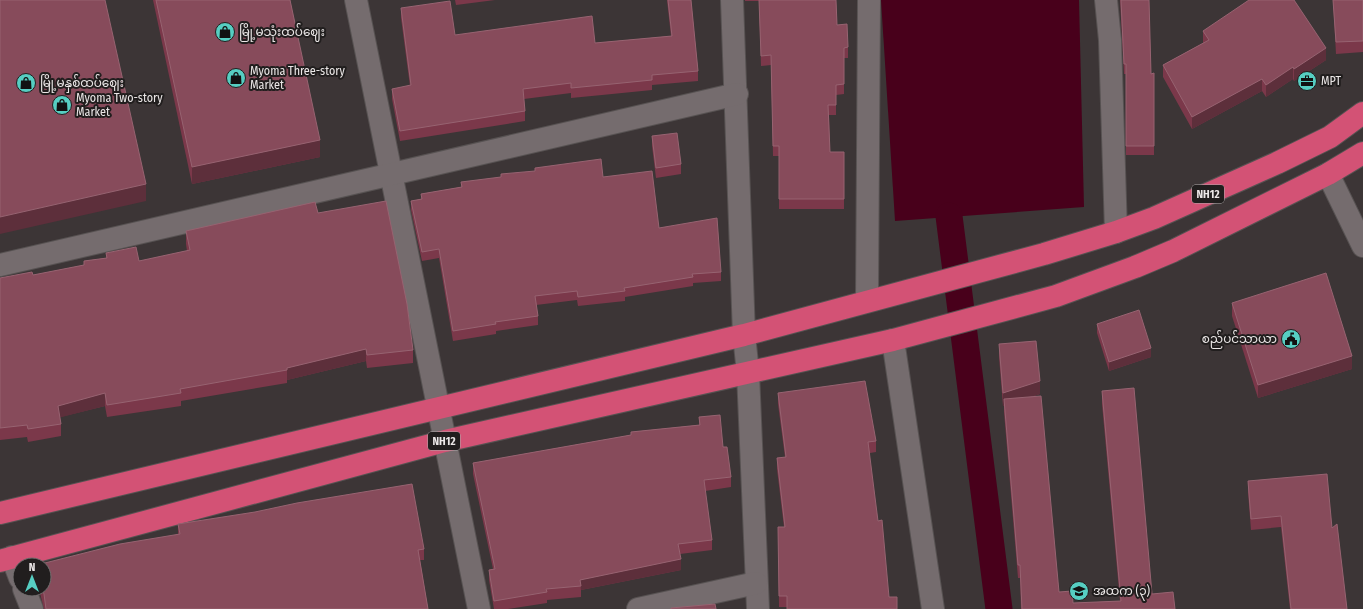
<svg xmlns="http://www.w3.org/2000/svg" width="1363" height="609" font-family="'Fira Sans Condensed','Noto Sans Myanmar',sans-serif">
  <rect width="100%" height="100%" fill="#3c3536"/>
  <polygon fill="#48001b" points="881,0 1079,0 1084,207 895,221"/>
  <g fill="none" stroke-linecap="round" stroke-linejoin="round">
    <polyline stroke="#48001b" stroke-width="27" points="949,216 999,609"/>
    <g stroke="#575252" stroke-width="24">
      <g id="street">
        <polyline points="356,0 479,609"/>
        <polyline points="732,0 744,335 748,373 758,609"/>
        <polyline points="1106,0 1110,40 1116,232"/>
        <polyline points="1328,174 1363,246"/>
        <polyline points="0,265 737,94"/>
        <polyline points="867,301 869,0"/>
        <polyline points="893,340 933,609"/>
        <polyline points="638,609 756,583"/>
      </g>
    </g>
    <g stroke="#575252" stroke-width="24">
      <g id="secondary">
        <polyline points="12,557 20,578"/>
        <polyline points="24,589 32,609"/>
      </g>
    </g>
    <g stroke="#575252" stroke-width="24">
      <g id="highway">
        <polyline points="0,513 744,335 1044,254 1116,232 1154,218 1277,163 1330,137 1363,113"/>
        <polyline points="0,561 445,441 893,340 1056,296 1135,267 1173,251 1328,174 1363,153"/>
      </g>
    </g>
    <use href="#street" stroke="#756c6e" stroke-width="22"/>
    <use href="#secondary" stroke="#756c6e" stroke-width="22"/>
    <use href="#highway" stroke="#d35275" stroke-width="22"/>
  </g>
  <g fill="#7b384a">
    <polygon points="153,0 290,0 320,157 192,184"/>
    <polygon points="455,0 495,0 456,5"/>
    <polygon points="667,0 691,0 698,71 698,81 652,85 652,90 602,95 571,98 571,93 524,99 525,111 525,121 400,141 392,99 392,89 410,86 401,18 401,8 455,35 595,43 671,36"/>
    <polygon points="745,0 836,0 837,25 848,47 848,58 844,58 844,94 836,95 836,115 829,115 830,152 844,152 844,209 779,209 779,156 773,156 771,65 761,66 759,1 745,1"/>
    <polygon points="1120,0 1149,0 1151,74 1154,73 1154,155 1126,155 1126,74 1124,74"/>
    <polygon points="1333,0 1363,0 1363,52 1336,54"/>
    <polygon points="1203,31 1326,60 1294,81 1293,79 1266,97 1262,91 1192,129 1163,77 1163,65 1203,43"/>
    <polygon points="652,136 681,164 681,174 656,178 652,146"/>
    <polygon points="603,177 659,228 721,272 721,281 693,283 693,286 625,297 625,301 578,306 577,300 536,305 538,316 538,325 496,331 496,334 453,341 439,258 422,261 411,210 411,201 421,199 421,194 461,187 461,182"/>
    <polygon points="318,213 413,350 413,363 367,368 366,361 287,380 287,383 181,401 181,406 107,417 105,406 60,417 61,424 61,436 28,442 27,437 0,440 0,278 33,275 84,265 84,261 106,258 106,253 139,261 187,251 186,244 186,231"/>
    <polygon points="1232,303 1352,369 1258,398 1232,316"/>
    <polygon points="1097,324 1151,357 1109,371 1097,333"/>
    <polygon points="999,344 1040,394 1031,397 1059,592 1073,603 1120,601 1102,404 1102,391 1152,594 1175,609 1021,609 1020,578 1018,578 1004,412 1004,406 1003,406 999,357"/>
    <polygon points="778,393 876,441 876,452 870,453 787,607 779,607 778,527 784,527 777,469 777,458 785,457 778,404"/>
    <polygon points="699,417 723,447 731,477 731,487 705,491 712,540 712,550 680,554 681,570 581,590 581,597 547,600 547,603 508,609 494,609 489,580 489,570 493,569 473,474 473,463 631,435 631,432 699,425"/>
    <polygon points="1248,481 1332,528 1347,609 1290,609 1281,527 1251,530 1248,492"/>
    <polygon points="178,524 424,549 424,560 420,560 428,609 44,609 39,589 44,589 178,534"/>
  </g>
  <g fill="#5d2f3b">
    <polygon points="1326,48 1326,60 1294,81 1294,69"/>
    <polygon points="1293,67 1293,79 1266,97 1266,85"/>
    <polygon points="1262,79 1262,91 1192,129 1192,117"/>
    <polygon points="320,140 320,157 192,184 192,167"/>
    <polygon points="146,184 146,201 0,234 0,217"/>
    <polygon points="1151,348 1151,357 1109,371 1109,362"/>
    <polygon points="366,349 366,361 287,380 287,368"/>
    <polygon points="1352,356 1352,369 1258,398 1258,385"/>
    <polygon points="1040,381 1040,394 1004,405 1004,399 1004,406 1003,406 1003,393"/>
    <polygon points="105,393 105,406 58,418 58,406"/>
    <polygon points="681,559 681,570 581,590 580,580"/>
  </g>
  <g fill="#874b5b" stroke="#976371">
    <polygon points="0,0 105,0 146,184 0,217"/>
    <polygon points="156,0 290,0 320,140 192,167"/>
    <polygon points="668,0 691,0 698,71 652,75 652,80 602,85 571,88 571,83 523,89 525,111 400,131 392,89 411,85 401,8 450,1 455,35 592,16 595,43 672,36"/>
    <polygon points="759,0 836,0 837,25 847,24 848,47 844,48 844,84 836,85 836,105 828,105 830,152 844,152 844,199 779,199 779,146 773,146 771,55 761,56"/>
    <polygon points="1121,0 1149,0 1151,74 1154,73 1154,146 1126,146 1126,64 1124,64"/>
    <polygon points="1249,0 1294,0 1326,48 1294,69 1293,67 1266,85 1262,79 1192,117 1163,65 1209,40 1203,31"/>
    <polygon points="1333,0 1363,0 1363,41 1336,42"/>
    <polygon points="677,133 681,164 656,168 652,136"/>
    <polygon points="601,159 603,177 652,171 659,228 717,218 721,272 692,274 693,277 624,288 625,291 578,297 577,291 535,296 538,316 495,322 496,324 453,331 439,249 422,252 411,201 422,199 421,194 462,187 461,182 501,177 501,174 535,171 535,168"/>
    <polygon points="386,201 407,304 413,350 367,355 366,349 287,368 287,370 180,389 181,393 107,405 105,393 58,406 61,424 28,429 27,425 0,428 0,278 32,272 33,275 84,265 84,261 107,258 106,253 136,247 139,261 190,250 186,231 315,202 318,213"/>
    <polygon points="1326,273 1352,356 1258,385 1232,303"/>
    <polygon points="1139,310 1151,348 1109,362 1097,324"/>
    <polygon points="1036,341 1040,381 1003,393 999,344"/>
    <polygon points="865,381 876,441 868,442 878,521 882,520 889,597 897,597 897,609 787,609 787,596 779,596 778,527 785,527 777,458 786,457 778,393"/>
    <polygon points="1134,388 1152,594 1173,592 1175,609 1022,609 1020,565 1018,565 1004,399 1041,396 1059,592 1072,591 1073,603 1121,601 1102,391"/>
    <polygon points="720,415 723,447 727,447 731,477 704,480 712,540 678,544 681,559 580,580 581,586 546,589 547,592 494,601 489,570 495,569 473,463 631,435 631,432 700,425 699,417"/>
    <polygon points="1327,474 1332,528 1337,524 1347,609 1291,609 1281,516 1251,519 1248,481"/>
    <polygon points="412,484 424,549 418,550 428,609 46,609 44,594 42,589 44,589 44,565 37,565 120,544 180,534 178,524 255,512 297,503"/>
    <polygon points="715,604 716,609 671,609 671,608"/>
  </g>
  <defs>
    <g id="shop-disc" transform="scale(1)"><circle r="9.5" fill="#56cec2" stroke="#211e1e"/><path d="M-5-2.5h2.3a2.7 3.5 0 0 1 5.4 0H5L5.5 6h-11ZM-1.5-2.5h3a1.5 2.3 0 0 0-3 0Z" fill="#111"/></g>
    <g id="office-disc" transform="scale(1)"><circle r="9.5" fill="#56cec2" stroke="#211e1e"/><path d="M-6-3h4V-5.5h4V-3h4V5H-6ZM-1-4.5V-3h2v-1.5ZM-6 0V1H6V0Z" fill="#111"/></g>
    <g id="civic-disc" transform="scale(1)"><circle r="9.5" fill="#56cec2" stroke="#211e1e"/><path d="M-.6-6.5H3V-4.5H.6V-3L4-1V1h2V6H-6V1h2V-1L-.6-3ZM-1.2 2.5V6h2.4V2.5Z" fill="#111"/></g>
    <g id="school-disc" transform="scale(1)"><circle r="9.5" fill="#56cec2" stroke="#211e1e"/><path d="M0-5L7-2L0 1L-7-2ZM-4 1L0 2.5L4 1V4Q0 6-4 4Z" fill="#111"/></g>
  </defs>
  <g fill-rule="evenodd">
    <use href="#shop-disc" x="225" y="32"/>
    <use href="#shop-disc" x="236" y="78"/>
    <use href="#office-disc" x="1307" y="81"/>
    <use href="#shop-disc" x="26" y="83"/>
    <use href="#shop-disc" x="62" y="105"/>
    <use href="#civic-disc" x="1291" y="339"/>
    <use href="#school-disc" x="1079" y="591"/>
  </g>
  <g text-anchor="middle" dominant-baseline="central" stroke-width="4" stroke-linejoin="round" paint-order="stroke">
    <g fill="#211e1e" stroke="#aeabab" stroke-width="1">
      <rect x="1192" y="185" width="32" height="18" rx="3"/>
      <rect x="428" y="432" width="32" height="18" rx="3"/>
    </g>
    <g font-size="11" font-weight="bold" fill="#ebe7e7">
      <text x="1208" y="194">NH12</text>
      <text x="444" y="441">NH12</text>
    </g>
    <g font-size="12" fill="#ebe7e7" stroke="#211e1e" text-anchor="start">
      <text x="239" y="32">မြို့မသုံးထပ်ဈေး</text>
      <text x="250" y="71">Myoma Three-story<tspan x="250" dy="14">Market</tspan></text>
      <text x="1321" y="81">MPT</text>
      <text x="40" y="83">မြို့မနှစ်ထပ်ဈေး</text>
      <text x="76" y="98">Myoma Two-story<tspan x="76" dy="14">Market</tspan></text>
      <text x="1277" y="339" text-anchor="end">စည်ပင်သာယာ</text>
      <text x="1093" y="591">အထက (၃)</text>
    </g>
  </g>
  <g transform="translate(32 577)"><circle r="19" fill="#211e1e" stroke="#726e6e"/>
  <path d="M0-3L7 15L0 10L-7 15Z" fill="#56cec2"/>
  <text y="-6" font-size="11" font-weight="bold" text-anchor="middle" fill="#ebe7e7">N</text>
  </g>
</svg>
